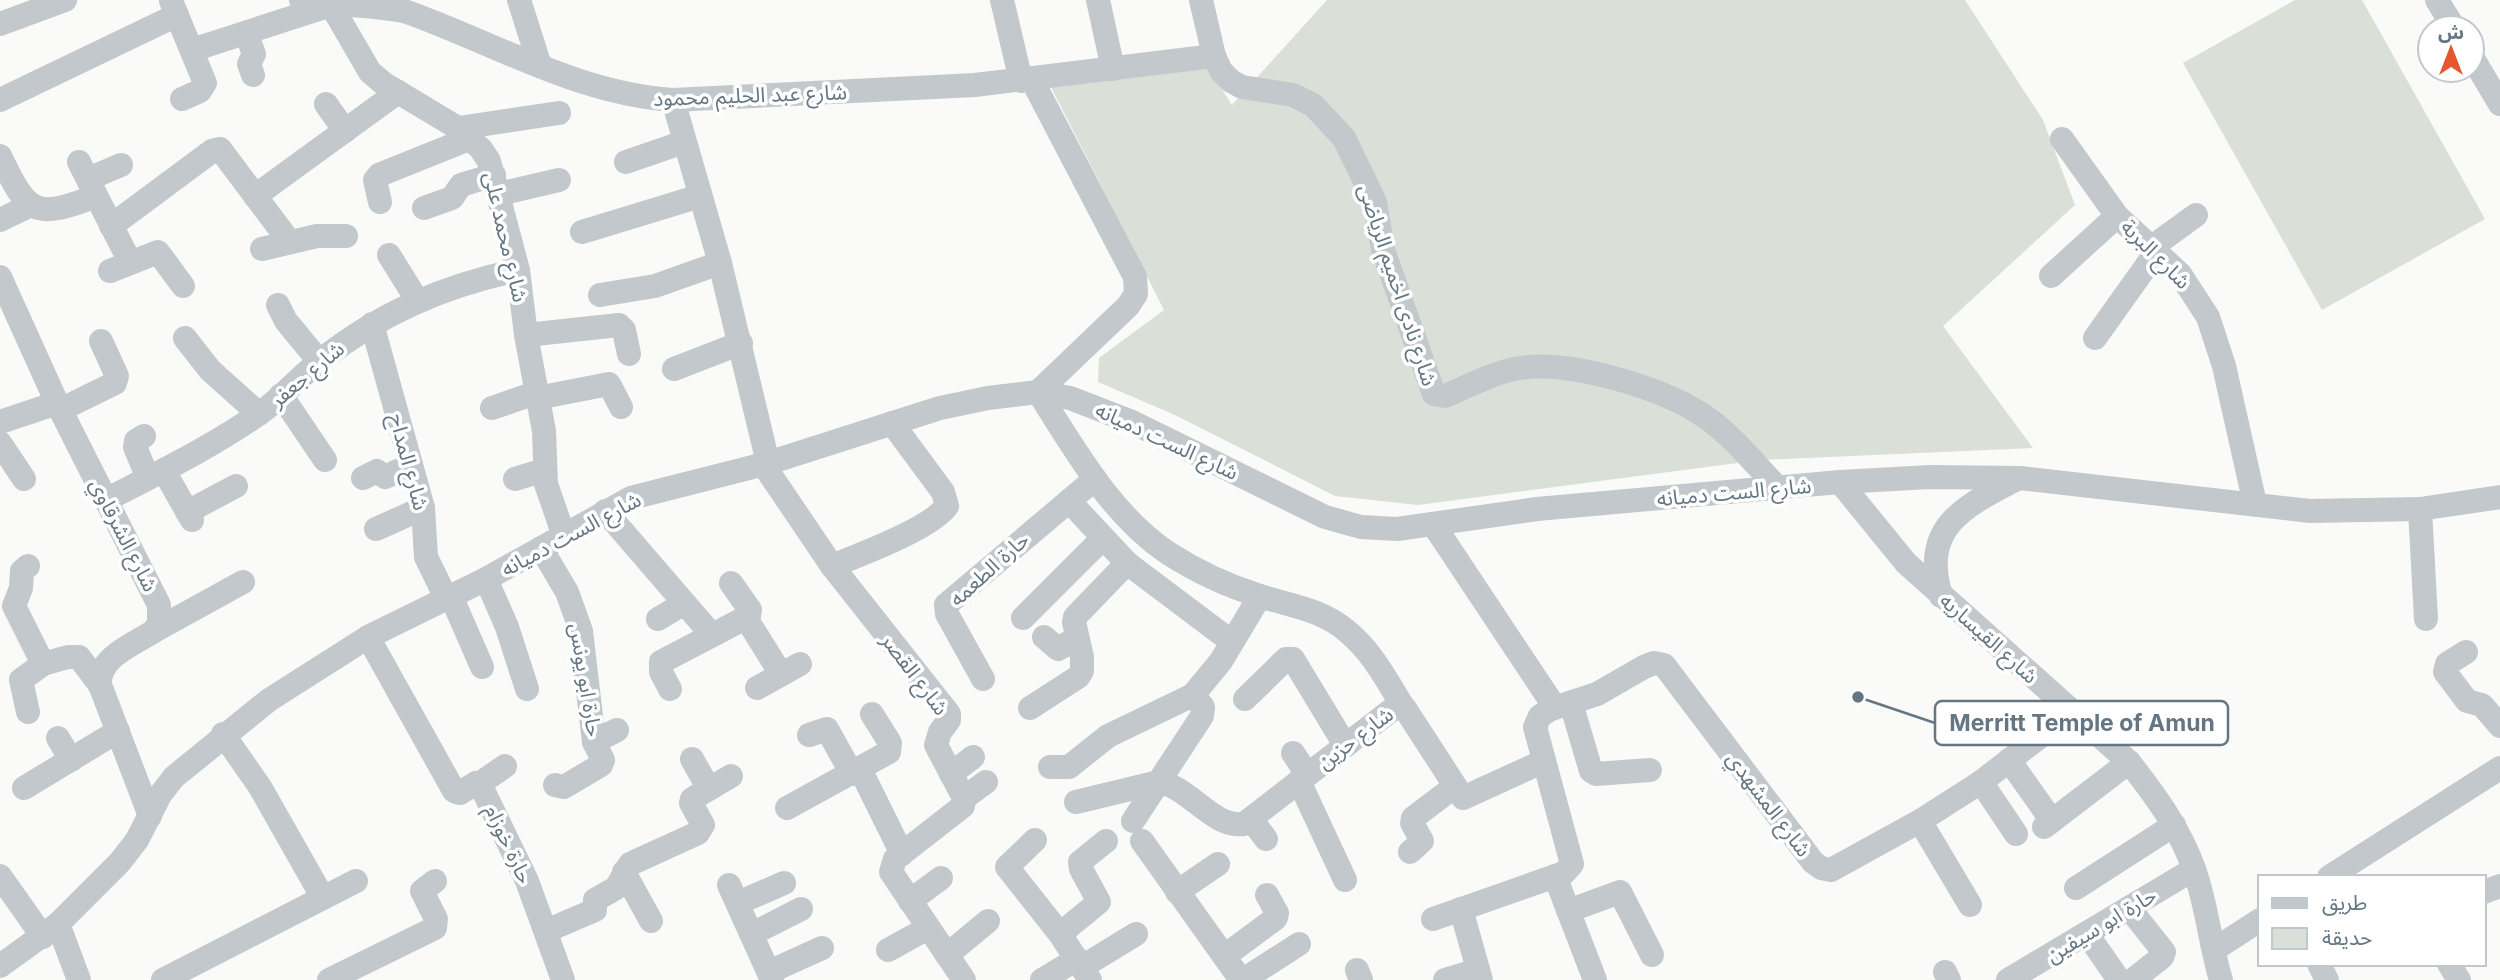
<svg xmlns="http://www.w3.org/2000/svg" width="2500" height="980" font-family="Inter,'Noto Sans Arabic',sans-serif">
  <rect width="100%" height="100%" fill="#fafaf8"/>
  <g fill="#dadfd7">
    <polygon points="1327,0 1965,0 2043,120 2075,205 1943,326 2033,448 1760,460 1418,505 1335,496 1175,415 1098,382 1099,358 1164,310 1051,87 1208,67 1232,105"/>
    <polygon points="2295,0 2362,0 2485,219 2322,310 2183,63"/>
  </g>
  <g fill="none" stroke-linecap="round" stroke-linejoin="round">
    <g stroke="#c3c8cc" stroke-width="24">
      <path d="M 301,0 C 336,6 371,4 407,12 C 494,43 578,94 673,100 L 975,85 L 1214,56"/>
      <polyline points="519,0 540,66"/>
      <polyline points="1002,0 1021,81"/>
      <polyline points="1098,0 1113,69"/>
      <path d="M 1201,0 L 1214,56 L 1221,71 L 1231,81 L 1242,87 L 1293,95 L 1313,105 L 1344,138 L 1375,202 L 1383,250 L 1434,394 L 1445,396 C 1469,386 1494,372 1520,368 C 1570,360 1663,388 1704,416 C 1732,435 1754,463 1777,487"/>
      <polyline points="2437,0 2454,28"/>
      <polyline points="171,1 205,83 200,91 182,99"/>
      <polyline points="0,24 65,0"/>
      <polyline points="246,33 254,54 249,64 253,75"/>
      <polyline points="192,50 331,5 370,72 383,83 458,128 481,149 489,161 518,270 526,335 544,431 546,484 564,536"/>
      <polyline points="2472,57 2500,104"/>
      <path d="M 1032,80 L 1135,277 L 1136,294 L 1128,306 L 1038,392 C 1075,449 1110,514 1168,553 C 1196,571 1228,586 1260,596 C 1291,606 1322,609 1348,632 C 1372,652 1386,679 1402,705"/>
      <polyline points="0,100 177,15"/>
      <polyline points="673,100 720,263 768,463"/>
      <polyline points="326,104 345,131"/>
      <polyline points="458,128 559,113"/>
      <polyline points="2062,139 2117,216 2180,274 2208,317 2224,366 2255,504"/>
      <path d="M 0,156 C 28,214 34,220 96,196"/>
      <polyline points="79,162 130,262"/>
      <polyline points="626,162 684,142"/>
      <polyline points="88,179 121,165"/>
      <polyline points="499,194 559,180"/>
      <polyline points="255,196 398,92"/>
      <polyline points="380,202 375,180 379,175 471,138"/>
      <polyline points="424,208 452,198 461,185 494,175"/>
      <polyline points="0,220 31,205"/>
      <polyline points="111,226 212,151 220,149 289,241"/>
      <polyline points="582,232 700,196"/>
      <polyline points="2152,247 2196,215"/>
      <polyline points="262,249 317,236 346,236"/>
      <polyline points="389,255 417,300"/>
      <polyline points="110,271 158,252 183,286"/>
      <polyline points="2051,276 2117,216"/>
      <path d="M 0,277 L 57,403 L 159,605 L 159,623 L 154,631 C 133,645 98,657 100,685 L 150,816"/>
      <polyline points="600,295 655,286 720,263"/>
      <polyline points="278,305 286,321 319,361"/>
      <polyline points="372,324 423,508 426,557 446,598"/>
      <polyline points="526,335 619,325 624,330 629,354"/>
      <polyline points="185,338 210,370 259,414"/>
      <polyline points="2095,338 2157,251"/>
      <polyline points="674,369 741,343"/>
      <polyline points="281,395 325,460"/>
      <polyline points="537,398 609,384 621,407"/>
      <polyline points="492,408 535,393"/>
      <polyline points="60,410 115,383 117,376 101,341"/>
      <polyline points="0,422 57,403"/>
      <polyline points="144,436 136,441 135,447 148,478"/>
      <polyline points="0,443 24,479"/>
      <polyline points="763,464 832,566 949,714 949,720 940,732 936,745 964,798 963,806 895,859 891,872 964,980"/>
      <polyline points="164,471 192,520"/>
      <polyline points="363,478 377,471 385,477 411,465"/>
      <polyline points="515,479 544,470"/>
      <path d="M 1840,482 L 1906,563 L 2129,762 C 2155,795 2180,829 2194,869 C 2207,905 2210,944 2221,980"/>
      <path d="M 106,500 C 158,473 212,447 260,413 C 282,398 299,377 320,361 C 380,313 444,286 518,270"/>
      <polyline points="1069,501 1127,563 1232,642"/>
      <polyline points="2420,509 2426,619"/>
      <polyline points="605,511 712,635"/>
      <polyline points="187,512 236,486"/>
      <polyline points="1433,524 1550,700 1551,709 1540,716 1535,727 1572,864 1564,873 1433,919"/>
      <polyline points="376,529 423,508"/>
      <polyline points="541,548 567,592 581,631 594,742 603,760 601,765 564,787 555,785"/>
      <polyline points="28,566 22,571 21,588 14,606 43,664 68,657 79,657 100,685"/>
      <path d="M 832,566 C 859,555 930,529 947,506 L 943,492 L 892,423"/>
      <polyline points="486,579 507,627 527,689"/>
      <polyline points="451,596 482,667"/>
      <path d="M 1941,596 C 1920,526 1965,506 2019,478"/>
      <polyline points="746,618 781,674"/>
      <polyline points="1023,618 1102,539"/>
      <polyline points="658,619 683,604"/>
      <polyline points="154,631 243,582"/>
      <polyline points="368,637 454,791 460,793 476,783 481,786 527,881 563,980"/>
      <polyline points="1044,637 1058,649 1077,638"/>
      <polyline points="2466,652 2447,664 2445,672 2467,701 2482,705 2500,726"/>
      <polyline points="983,679 947,614 946,605 1095,479"/>
      <polyline points="757,688 800,664"/>
      <polyline points="670,689 661,672 661,662 749,616 750,610 731,583"/>
      <polyline points="1245,699 1286,659 1293,659 1345,745"/>
      <polyline points="1571,703 1591,771 1596,774 1650,770"/>
      <polyline points="1030,708 1078,677 1082,671 1082,657 1074,622 1075,617 1127,563"/>
      <polyline points="1551,709 1597,694 1644,667 1654,663 1664,665 1813,862 1821,868 1831,870 1920,821 1981,782 2072,712"/>
      <polyline points="28,712 21,680 43,664"/>
      <polyline points="223,734 260,787 323,898"/>
      <polyline points="809,735 827,729 852,774"/>
      <polyline points="58,738 71,760"/>
      <polyline points="594,742 617,730"/>
      <polyline points="1293,753 1307,774"/>
      <polyline points="692,759 709,789"/>
      <polyline points="2009,760 2052,821"/>
      <polyline points="1050,767 1069,767 1108,736 1193,695 1221,661 1260,596"/>
      <polyline points="860,769 902,854"/>
      <polyline points="951,774 973,757"/>
      <polyline points="1299,781 1345,880"/>
      <polyline points="1981,782 2016,834"/>
      <polyline points="479,784 505,766"/>
      <polyline points="24,788 118,731"/>
      <polyline points="964,798 986,782"/>
      <path d="M 1076,802 L 1159,782 C 1190,787 1212,828 1244,824 L 1398,705 L 1404,707 L 1463,798 L 1544,761"/>
      <polyline points="787,808 889,752 890,743 872,714"/>
      <polyline points="1251,819 1266,839"/>
      <polyline points="1133,821 1202,716 1203,707 1193,695"/>
      <polyline points="1920,821 1970,905"/>
      <polyline points="2044,827 2129,762"/>
      <polyline points="1035,840 1007,867 1060,934 1090,980"/>
      <polyline points="1142,841 1241,980"/>
      <polyline points="1410,852 1422,841 1412,823 1413,818 1454,787"/>
      <polyline points="624,872 651,921"/>
      <polyline points="0,876 43,937"/>
      <polyline points="1555,876 1595,980"/>
      <polyline points="2329,877 2500,768"/>
      <polyline points="729,885 772,980"/>
      <polyline points="2076,888 2174,825"/>
      <polyline points="1177,892 1218,864"/>
      <polyline points="2484,892 2500,886"/>
      <polyline points="910,901 941,878"/>
      <polyline points="738,903 784,883"/>
      <polyline points="2129,908 2164,952 2162,957 2133,980"/>
      <polyline points="1461,909 1481,980"/>
      <polyline points="1568,911 1620,892 1652,955"/>
      <polyline points="58,924 79,980"/>
      <polyline points="546,931 595,910 595,900 616,888 630,864 698,833 703,825 691,803 692,799 731,776"/>
      <polyline points="752,934 801,909"/>
      <polyline points="1060,934 1099,902 1081,869 1080,862 1106,841"/>
      <polyline points="2087,934 2119,980"/>
      <polyline points="2215,949 2260,920"/>
      <polyline points="888,950 928,928"/>
      <polyline points="947,955 988,921"/>
      <polyline points="1226,955 1276,918 1277,913 1267,895"/>
      <polyline points="2319,964 2327,980"/>
      <polyline points="2449,964 2459,980"/>
      <polyline points="0,966 58,924 120,862 137,840 160,795 174,777 269,700 368,637 486,579 631,498 768,463 940,408 988,398 1038,392 1070,398 1132,422 1325,517 1361,527 1397,529 1537,509 1840,482 1930,477 2020,478 2310,511 2420,509 2500,497"/>
      <polyline points="1082,967 1136,934"/>
      <polyline points="1357,970 1361,980"/>
      <polyline points="769,972 822,948"/>
      <polyline points="1945,972 1949,980"/>
      <polyline points="163,980 356,881"/>
      <polyline points="329,980 435,928 436,919 422,891 435,881"/>
      <polyline points="1042,980 1077,959"/>
      <polyline points="1243,980 1299,944"/>
      <polyline points="1445,980 1478,970"/>
      <polyline points="2008,980 2194,869"/>
    </g>
  </g>
  <g text-anchor="middle" dominant-baseline="central" stroke-width="7" stroke-linejoin="round" paint-order="stroke">
    <g font-size="21" fill="#657683" stroke="#fff">
      <text transform="translate(750 95) rotate(-2)">شارع عبد الحليم محمود</text>
      <text transform="translate(506 237) rotate(77)">شارع محمد على</text>
      <text transform="translate(2156 254) rotate(45)">شارع البربة</text>
      <text transform="translate(1398 285) rotate(72)">شارع نادى اخميم الرياضى</text>
      <text transform="translate(307 374) rotate(-40)">شارع جعفر</text>
      <text transform="translate(1167 441) rotate(25)">شارع الست دميانه</text>
      <text transform="translate(409 462) rotate(75)">شارع المداح</text>
      <text transform="translate(1734 492) rotate(-5)">شارع الست دميانه</text>
      <text transform="translate(571 534) rotate(-28)">شارع الست دميانه</text>
      <text transform="translate(124 535) rotate(63)">شارع الشرقاوي</text>
      <text transform="translate(989 569) rotate(-42)">حارة الطعمه</text>
      <text transform="translate(1989 638) rotate(42)">شارع القيساريه</text>
      <text transform="translate(915 674) rotate(53)">شارع القصر</text>
      <text transform="translate(586 680) rotate(81)">حارة ابو يونس</text>
      <text transform="translate(1355 738) rotate(-37)">شارع حزين</text>
      <text transform="translate(1769 804) rotate(53)">شارع المشهدي</text>
      <text transform="translate(509 844) rotate(65)">حارة خوزام</text>
      <text transform="translate(2101 925) rotate(-31)">حارة ابو سيفين</text>
    </g>
  </g>
  <path fill="none" stroke="#657683" stroke-width="2.5" d="M1858 697L1935 723"/>
  <circle fill="#657683" stroke="#fff" stroke-width="2.5" cx="1858" cy="697" r="7"/>
  <rect fill="#fff" stroke="#657683" stroke-width="2.5" x="1935" y="701" width="293" height="44" rx="7"/>
  <g font-size="23" text-anchor="middle" font-weight="bold" fill="#657683">
    <text x="2082" y="731">Merritt Temple of Amun</text>
  </g>
  <rect x="2258" y="875" width="228" height="91" fill="#ffffff" stroke="#c1c8cd" stroke-width="2"/>
  <rect x="2272" y="898" width="35" height="10" fill="#c3c8cc" stroke="#c1c8cd" stroke-width="2"/>
  <text x="2322" y="910" font-size="21" fill="#657683">طريق</text>
  <rect x="2272" y="928" width="35" height="21" fill="#dadfd7" stroke="#c1c8cd" stroke-width="2"/>
  <text x="2322" y="945" font-size="21" fill="#657683">حديقة</text>
  <g transform="translate(2451 49)"><circle r="33" fill="#ffffff" stroke="#c1c8cd" stroke-width="2"/>
  <path d="M0-5L12 26L0 18L-12 26Z" fill="#e4572e"/>
  <text y="-10" font-size="19" font-weight="bold" text-anchor="middle" fill="#657683">ش</text>
  </g>
</svg>
